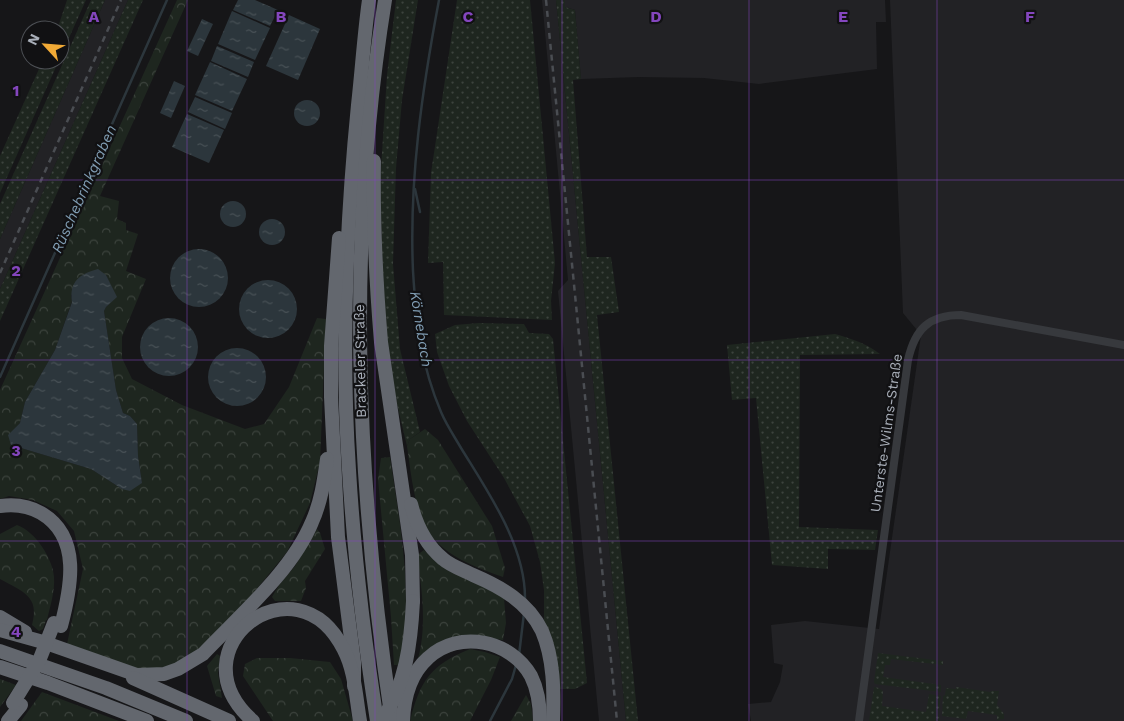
<svg xmlns="http://www.w3.org/2000/svg" width="1124" height="721" font-family="'Work Sans',sans-serif">
  <defs>
    <pattern id="green-dots" width="8" height="8" patternUnits="userSpaceOnUse" patternTransform="scale(1.25)"><rect width="8" height="8" fill="#1e261f"/><path d="M2 2h.1M6 6h.1" fill="none" stroke="#3c433d" stroke-width="1.8" stroke-linecap="round"/></pattern>
    <pattern id="forest-crowns" width="20" height="18" patternUnits="userSpaceOnUse" patternTransform="scale(1.25)"><rect width="20" height="18" fill="#1e261f"/><path d="M2 6a3 3 0 1 1 6 0M12 15a3 3 0 1 1 6 0" fill="none" stroke="#3c433d"/></pattern>
    <pattern id="water-ripples" width="26" height="14" patternUnits="userSpaceOnUse" patternTransform="scale(1.25)"><rect width="26" height="14" fill="#2c363c"/><path d="M2 4q2-2 4 0t4 0M15 11q2-2 4 0t4 0" fill="none" stroke="#485156"/></pattern>
  </defs>
  <rect width="100%" height="100%" fill="#161618"/>
  <g fill="#222225">
    <polygon points="105,0 128,0 0,289 0,239"/>
    <polygon points="542,0 556,0 626,721 599,721 558,291 568,280"/>
    <polygon points="565,0 885,0 886,22 876,22 877,69 759,84 704,78 639,77 581,79 575,10 565,7"/>
    <polygon points="890,0 1124,0 1124,721 751,721 748,704 771,702 780,682 783,665 774,663 771,625 805,621 879,629 921,335 903,313"/>
  </g>
  <g fill="url(#green-dots)">
    <polygon points="67,0 86,0 60,58 60,30 57,30"/>
    <polygon points="91,0 105,0 0,239 0,204"/>
    <polygon points="128,0 143,0 0,321 0,289"/>
    <polygon points="396,0 418,0 402,100 396,168 393,264 400,349 420,432 410,439 407,446 390,375 384,322 380,184 387,75"/>
    <polygon points="457,0 530,0 555,263 551,301 552,320 444,315 443,262 428,263 431,173"/>
    <polygon points="556,0 565,0 565,7 575,10 581,79 573,80 587,257 611,257 619,312 597,315 638,721 626,721"/>
    <polygon points="43,60 59,60 0,193 0,156"/>
    <polygon points="479,323 524,324 529,333 549,334 553,339 587,683 575,689 560,689 544,622 544,590 540,562 530,526 504,478 467,421 449,386 437,352 435,334 455,325"/>
    <path d="M 835,334 C 852,339 866,343 880,354 L 800,355 L 799,527 L 878,530 L 875,550 L 828,549 L 828,569 L 772,565 L 756,398 L 732,400 L 727,345 Z"/>
    <polygon points="878,653 943,661 943,665 891,659 890,665 885,665 883,677 941,685 941,692 875,684 874,682"/>
    <polygon points="874,687 879,688 883,691 882,706 926,712 929,694 941,696 938,714 940,721 869,721"/>
    <polygon points="956,687 990,692 991,691 999,691 997,705 1004,714 1004,719 997,720 997,715 968,711 966,719 942,716 943,696 945,695 946,688 956,689"/>
  </g>
  <g fill="url(#forest-crowns)" fill-rule="evenodd">
    <path d="M 177,0 L 188,0 L 100,196 L 119,201 L 117,219 L 126,223 L 126,230 L 138,234 L 126,271 L 146,279 L 122,337 L 122,358 L 132,379 L 182,405 L 245,429 L 264,424 L 289,387 L 317,318 L 326,319 L 320,462 L 310,503 L 287,552 L 251,596 L 199,649 L 187,658 L 169,667 L 135,670 L 67,644 L 83,569 L 74,531 L 57,511 L 33,500 L 9,496 L 0,499 L 0,390 ZM 106,275 L 116,297 L 106,307 L 104,311 L 116,390 L 123,413 L 130,416 L 137,424 L 138,456 L 142,483 L 122,489 L 91,469 L 11,445 L 9,435 L 20,423 L 25,402 L 55,350 L 72,301 L 71,295 Z"/>
    <path d="M 425,429 L 438,440 L 492,526 L 505,568 L 503,577 C 421,549 418,527 407,446 L 410,439 Z"/>
    <path d="M 390,457 C 400,525 414,595 400,665 L 394,665 L 391,617 L 378,479 L 381,458 Z"/>
    <path d="M 17,525 C 35,531 53,559 54,577 C 55,592 50,606 47,620 L 46,620 L 43,629 L 39,631 L 32,625 C 40,596 23,592 0,579 L 0,534 Z"/>
    <polygon points="317,529 320,533 325,549 305,581 306,588 301,601 275,601 272,597 279,585 295,566"/>
    <path d="M 424,550 L 433,558 L 504,598 L 506,623 L 503,640 L 488,638 L 416,665 C 428,631 422,590 417,555 Z"/>
    <path d="M 470,649 L 485,652 L 500,657 L 491,680 L 470,721 L 410,721 C 420,680 431,665 470,649 Z"/>
    <polygon points="217,654 220,656 218,673 222,698 216,696 207,666"/>
    <polygon points="257,658 290,658 330,662 341,679 353,721 273,721 243,676 245,664"/>
    <polygon points="0,679 16,685 0,707"/>
    <polygon points="42,692 119,721 21,721"/>
    <polygon points="526,695 531,704 533,721 511,721"/>
  </g>
  <g fill="url(#water-ripples)">
    <polygon points="238,0 255,0 278,10 270,26 233,10"/>
    <polygon points="232,11 270,28 255,60 218,44"/>
    <polygon points="289,15 320,29 298,80 266,66"/>
    <polygon points="202,19 213,24 198,56 187,51"/>
    <polygon points="217,46 254,62 248,77 211,61"/>
    <polygon points="210,62 247,79 232,111 195,95"/>
    <polygon points="174,81 185,86 171,118 160,113"/>
    <polygon points="195,97 232,113 225,129 188,112"/>
    <circle cx="307" cy="113" r="13"/>
    <polygon points="187,114 224,130 209,163 172,147"/>
    <circle cx="233" cy="214" r="13"/>
    <circle cx="272" cy="232" r="13"/>
    <circle cx="199" cy="278" r="29"/>
    <path d="M 98,269 L 106,275 L 117,297 L 106,307 L 104,311 L 116,390 L 123,413 L 130,416 L 137,424 L 138,456 L 142,483 L 130,491 L 122,489 L 91,469 L 11,445 L 8,435 L 20,423 L 25,402 L 55,350 L 72,302 C 69,281 80,274 98,269 Z"/>
    <circle cx="268" cy="309" r="29"/>
    <circle cx="169" cy="347" r="29"/>
    <circle cx="237" cy="377" r="29"/>
  </g>
  <g fill="none" stroke-linecap="round" stroke-linejoin="round">
    <g stroke="#2c363c" stroke-width="2.5">
      <path d="M 439,0 C 422,90 409,180 413,271 C 416,321 421,365 441,412 C 446,424 454,436 461,448 C 488,492 526,546 525,600"/>
      <polyline points="415,189 420,212"/>
      <polyline points="0,377 167,0"/>
      <polyline points="519,655 524,613"/>
      <polyline points="490,721 512,679 516,665"/>
    </g>
    <path stroke="#37393d" stroke-width="8" d="M 859,721 L 908,360 C 915,329 929,315 961,315 L 1124,345"/>
    <g stroke="#63676e" stroke-width="14">
      <path d="M 369,0 C 364,35 362,70 358,105 C 346,226 341,349 349,470 C 354,554 364,638 377,721"/>
      <path d="M 385,0 C 346,241 356,480 392,721"/>
      <path d="M 374,161 C 373,222 376,282 381,342 L 412,555 L 413,601"/>
      <polyline points="339,238 331,346 331,397 338,537 354,662 354,686"/>
      <path d="M 411,504 C 416,524 426,545 443,559 C 451,566 463,570 473,575 C 501,587 528,602 542,631 C 554,659 554,691 553,721"/>
      <path d="M 0,506 C 14,504 29,506 41,513 C 82,537 71,588 61,626"/>
      <polyline points="0,617 25,632"/>
      <path d="M 0,630 L 43,642 L 137,675 L 164,674 L 178,669 L 203,654 C 239,616 292,571 312,522 C 321,502 324,481 327,459"/>
      <polyline points="0,651 106,688 186,721"/>
      <polyline points="0,667 48,683 147,721"/>
      <polyline points="133,678 229,721"/>
      <polyline points="8,721 21,705"/>
      <path d="M 253,721 C 171,649 296,553 344,650 C 355,671 356,698 360,721"/>
      <path d="M 403,721 C 404,698 410,674 428,658 C 459,629 511,640 531,676 C 538,690 540,706 540,721"/>
    </g>
    <g stroke="#4a4d52" stroke-width="2.5" stroke-dasharray="6 5" stroke-linecap="butt">
      <polyline points="546,0 617,721"/>
      <polyline points="0,273 121,0"/>
    </g>
    <g stroke="#63676e" stroke-width="14">
      <polyline points="13,703 39,661 54,623"/>
      <path d="M 381,721 C 406,685 411,643 413,601"/>
    </g>
  </g>
  <path fill="none" stroke="#8446be" stroke-width="1" stroke-opacity="0.55" d="M 187,0 L 187,721M 375,0 L 375,721M 562,0 L 562,721M 749,0 L 749,721M 937,0 L 937,721M 0,180 L 1124,180M 0,360 L 1124,360M 0,541 L 1124,541"/>
  <g text-anchor="middle" dominant-baseline="central" stroke-width="4.5" stroke-linejoin="round" paint-order="stroke">
    <g font-size="14" fill="#a8aeb8" stroke="#111113">
      <text transform="translate(360 361) rotate(-91)">Brackeler Straße</text>
      <text transform="translate(886 433) rotate(-82)">Unterste-Wilms-Straße</text>
    </g>
    <g font-size="15" font-style="italic" fill="#809db3" stroke="#111113">
      <text transform="translate(84 189) rotate(-66)">Rüschebrinkgraben</text>
      <text transform="translate(421 329) rotate(81)">Körnebach</text>
    </g>
  </g>
  <g font-size="16" text-anchor="middle" font-weight="bold" fill="#8446be" stroke="#111113" stroke-width="4.5" stroke-linejoin="round" paint-order="stroke">
    <text x="94" y="22">A</text>
    <text x="281" y="22">B</text>
    <text x="468" y="22">C</text>
    <text x="656" y="22">D</text>
    <text x="843" y="22">E</text>
    <text x="1030" y="22">F</text>
    <text x="16" y="96">1</text>
    <text x="16" y="276">2</text>
    <text x="16" y="456">3</text>
    <text x="16" y="637">4</text>
  </g>
  <g transform="translate(45 45) rotate(296)"><circle r="24" fill="#111113" stroke="#4d5055"/>
  <path d="M0-4L9 19L0 12L-9 19Z" fill="#f1aa36"/>
  <text y="-8" font-size="14" font-weight="bold" text-anchor="middle" fill="#a8aeb8">N</text>
  </g>
</svg>
